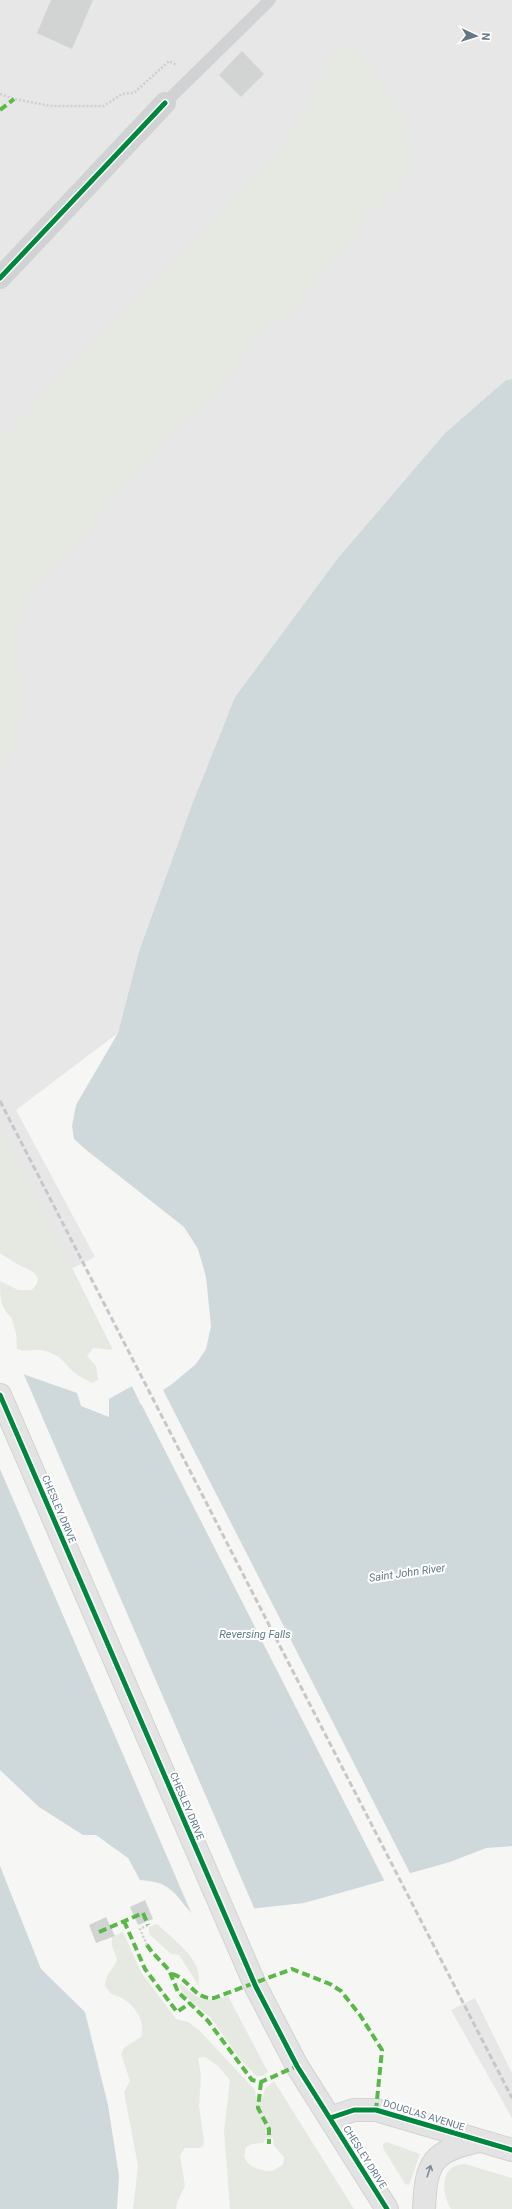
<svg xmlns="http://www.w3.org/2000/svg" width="512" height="2209" font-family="Roboto,sans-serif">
  <rect width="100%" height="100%" fill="#f6f6f4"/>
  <g fill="#e6e7e6">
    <polygon points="0,0 512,0 512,379 506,380 445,433 338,558 235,697 191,807 139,950 118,1033 16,1110 95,1257 71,1269 0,1123"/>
    <polygon points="475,1998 512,2073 512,2118 451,2010"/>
  </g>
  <g fill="#e6e9e2" fill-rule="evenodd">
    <polygon points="352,48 361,53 371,66 401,115 414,155 402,183 363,219 350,241 302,300 282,319 258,337 220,391 178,427 144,468 119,490 95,523 31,588 18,618 15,640 20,685 20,710 15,742 0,776 0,440 277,153 300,122 331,57 339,51"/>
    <path d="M 0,1123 L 113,1350 L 93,1348 L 87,1356 L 96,1366 L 98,1380 L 92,1383 C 87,1380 80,1377 75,1373 C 63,1363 63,1356 45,1351 C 35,1348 26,1353 17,1349 L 16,1333 L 11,1317 C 0,1308 0,1295 0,1281 L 18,1290 L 32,1290 C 48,1274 26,1269 17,1264 C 11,1260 5,1257 0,1253 Z"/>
    <path d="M 157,1924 C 170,1936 191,1952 197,1968 C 199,1973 199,1981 199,1986 L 179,1955 L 171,1954 L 149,1934 L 149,1927 Z"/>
    <path d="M 123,1932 L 141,1972 L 176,2019 L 188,2022 L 199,2030 L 255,2090 L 256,2098 L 262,2098 L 265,2089 L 274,2081 L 354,2209 L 230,2209 L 224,2131 L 230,2080 L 218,2066 L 205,2057 L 198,2058 L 201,2075 L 199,2106 L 204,2141 L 203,2146 L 199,2148 L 185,2148 L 180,2155 L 185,2186 L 177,2203 L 176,2209 L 133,2209 L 138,2166 L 124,2092 L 130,2081 L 121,2054 L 125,2047 L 141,2037 C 147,2017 129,1998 111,1994 L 105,1986 C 106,1972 112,1972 117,1960 L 112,1946 L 112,1937 ZM 267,2137 L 273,2138 L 274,2146 L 284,2157 L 283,2165 L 272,2171 C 262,2171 248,2168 244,2156 L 246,2147 L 252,2144 L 263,2143 Z"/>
    <path d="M 182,1984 C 199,2001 205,2003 228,1996 L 268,2072 L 262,2076 L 256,2076 L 239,2058 L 211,2018 L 185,1996 L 179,1987 Z"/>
    <polygon points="387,2142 420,2154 409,2185 405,2184 383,2148 383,2144"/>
    <path d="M 465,2164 L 512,2178 L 512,2209 L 451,2209 C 441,2192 439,2165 465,2164 Z"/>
  </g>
  <g fill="#cfd9db">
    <path d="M 512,379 L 512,1846 L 486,1848 L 450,1862 L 304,1903 L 193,1915 C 173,1892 171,1882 140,1880 L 128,1858 L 96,1835 L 83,1835 L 39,1807 L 0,1770 L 0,1366 L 77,1393 L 81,1406 L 109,1417 L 109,1399 L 132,1386 L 141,1405 L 172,1384 L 196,1364 L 206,1349 L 211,1326 L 206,1277 L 198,1249 L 184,1227 L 85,1149 L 74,1139 L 72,1126 L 76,1105 L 118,1033 L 139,951 L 191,807 L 235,697 L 338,558 L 445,433 L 506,380 Z"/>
    <polygon points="0,1866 41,1969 85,2012 108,2105 119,2176 117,2209 0,2209"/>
  </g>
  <g fill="#f6f6f4">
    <polygon points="0,1364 22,1370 255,1910 193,1917 0,1469"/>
    <polygon points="131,1384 133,1385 142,1402 162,1388 411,1875 385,1882"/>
  </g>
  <g fill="#d2d3d3">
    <polygon points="51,0 93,0 72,49 37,33"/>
    <polygon points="242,51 264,74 241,97 219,75"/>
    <polygon points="145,1900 153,1919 138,1925 130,1907"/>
    <polygon points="106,1917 115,1936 96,1943 89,1925"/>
  </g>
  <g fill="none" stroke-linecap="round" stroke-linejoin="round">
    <g stroke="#d1d3d4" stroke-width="24">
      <polyline id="secondary" points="330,2118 354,2110 376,2110 512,2150"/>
    </g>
    <g stroke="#d1d3d3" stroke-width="24">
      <g id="primary">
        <polyline points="0,1395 256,1987 297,2066 387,2209"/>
        <path d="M 424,2209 C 426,2162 432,2151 479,2141"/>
      </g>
    </g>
    <g stroke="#cecfcf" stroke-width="2.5" stroke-dasharray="2 2" stroke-linecap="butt">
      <polyline points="0,94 14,99 51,106 104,106 122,94 134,93 169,61 176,65"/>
      <polyline points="147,1945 140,1929 148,1925"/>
    </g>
    <polyline stroke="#d1d2d3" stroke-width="12" points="165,103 270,0"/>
    <polyline stroke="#d1d2d3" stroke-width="22" points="0,278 165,103"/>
    <use href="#secondary" stroke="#e3e3e4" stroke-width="22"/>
    <use href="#primary" stroke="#e3e3e4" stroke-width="22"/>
    <polyline stroke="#c6c7c8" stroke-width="3" stroke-dasharray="6 3" stroke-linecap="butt" points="0,1101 512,2098"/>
    <g stroke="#58b947" stroke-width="4" stroke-dasharray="8 4" stroke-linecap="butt">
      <polyline points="0,110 14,99"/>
      <polyline points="124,1921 145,1969 177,2012 190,2003"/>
      <polyline points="99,1932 143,1913 148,1925"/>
      <polyline points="147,1945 152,1952 169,1970 178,1992 208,2021 252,2080 261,2082 297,2066"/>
      <path d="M 172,1974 C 189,1978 194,2000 214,1998 L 292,1969 L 330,1984 L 341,1991 L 360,2015 L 382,2050 L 376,2110"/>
      <polyline points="261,2082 258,2108 269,2129 269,2144"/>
    </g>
    <g stroke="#fff" stroke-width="8">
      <g id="cycleway">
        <polyline points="0,278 165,103"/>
        <polyline points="0,1395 256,1987 297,2066 387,2209"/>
        <polyline points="330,2118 354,2110 376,2110 512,2150"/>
      </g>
    </g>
    <use href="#cycleway" stroke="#00873e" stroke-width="5"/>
  </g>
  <defs><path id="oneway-shaft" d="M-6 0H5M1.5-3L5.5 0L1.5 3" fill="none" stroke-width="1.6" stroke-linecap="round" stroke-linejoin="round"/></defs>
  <use stroke="#7d8d9a" href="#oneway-shaft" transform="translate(429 2171) rotate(-72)"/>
  <g text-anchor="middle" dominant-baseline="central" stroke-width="4" stroke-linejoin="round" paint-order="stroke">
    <g font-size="10" fill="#637887" stroke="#fff">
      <text transform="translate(59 1509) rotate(67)">CHESLEY DRIVE</text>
      <text transform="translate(187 1806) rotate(67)">CHESLEY DRIVE</text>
      <text transform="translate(424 2115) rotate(17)">DOUGLAS AVENUE</text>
      <text transform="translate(365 2157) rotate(58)">CHESLEY DRIVE</text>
    </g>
    <g font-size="11" font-style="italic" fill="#5e7b83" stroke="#fff">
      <text transform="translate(407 1573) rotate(-8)">Saint John River</text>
      <text x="255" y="1634">Reversing Falls</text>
    </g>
  </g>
  <g transform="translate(476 36) rotate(94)" stroke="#ffffff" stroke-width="3" paint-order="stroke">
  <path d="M0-3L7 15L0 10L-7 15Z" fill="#637887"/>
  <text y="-6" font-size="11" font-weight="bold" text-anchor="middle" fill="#637887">N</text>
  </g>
</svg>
